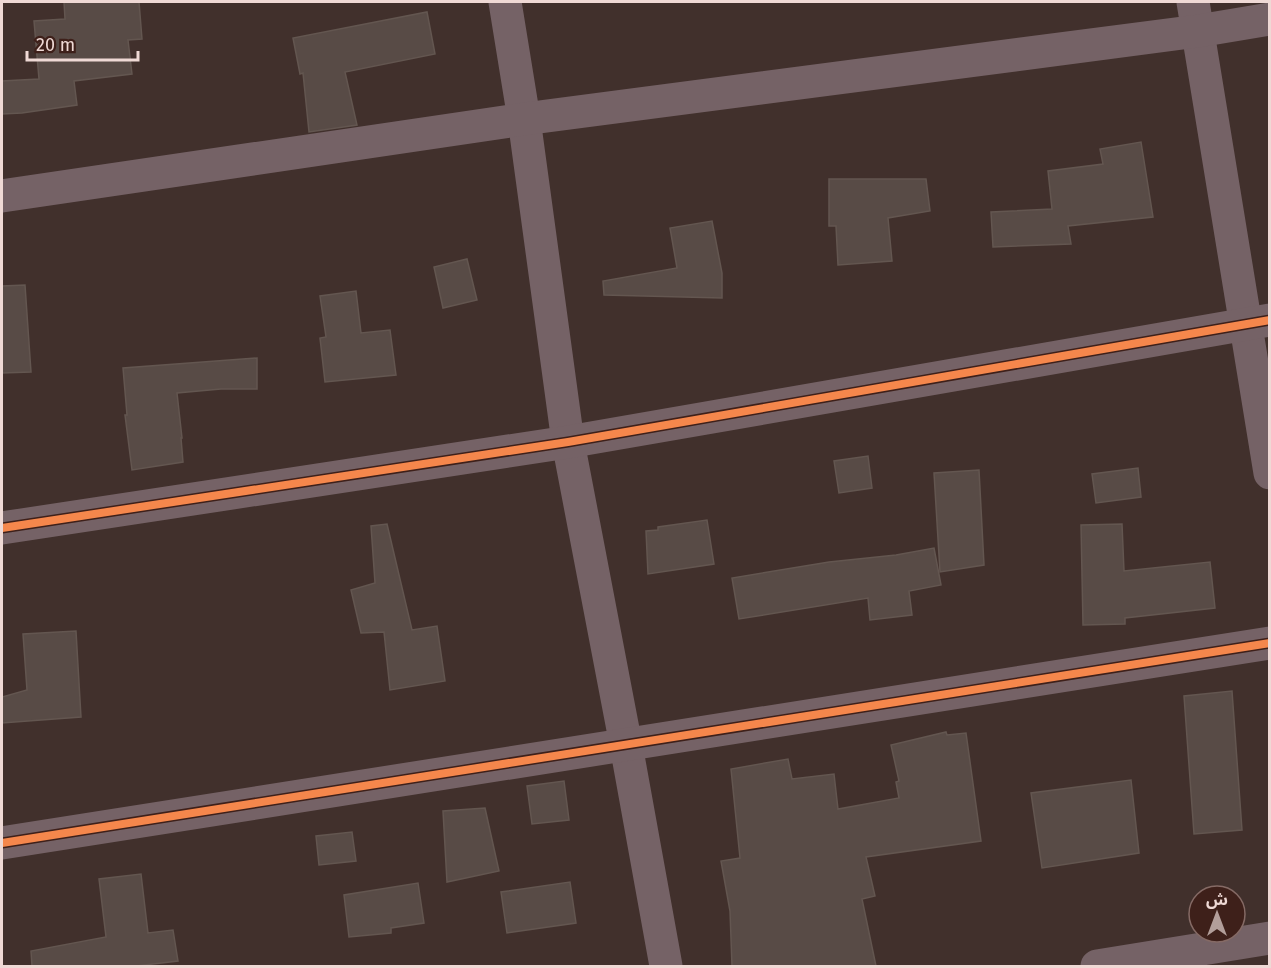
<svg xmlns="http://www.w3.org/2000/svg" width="1271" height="968" font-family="'Fira Sans','Noto Sans Arabic',sans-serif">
  <rect width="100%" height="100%" fill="#41302c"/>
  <g fill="#584b46" stroke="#635650" stroke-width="1.5">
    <polygon points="64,2 139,2 142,39 128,40 132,74 74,81 77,105 22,113 2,114 2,81 39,79 34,21 65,19"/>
    <polygon points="427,12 435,54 345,72 357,125 309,132 303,73 300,74 293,38"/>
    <polygon points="1141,142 1153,217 1068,226 1071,244 993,247 991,212 1052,209 1048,171 1103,164 1100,149"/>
    <polygon points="829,179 926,179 930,211 888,218 892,261 838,265 836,226 829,226"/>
    <polygon points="712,221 722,273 722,298 604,295 603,281 677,268 670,228"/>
    <polygon points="467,259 477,300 443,308 434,267"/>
    <polygon points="25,285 31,372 2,373 2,286"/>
    <polygon points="356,291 361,333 390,330 396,375 325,382 320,338 326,337 320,296"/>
    <polygon points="257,358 257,389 221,389 177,393 182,438 181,438 183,462 132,470 125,415 127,415 123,368"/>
    <polygon points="868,456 872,488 839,493 834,461"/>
    <polygon points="1138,468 1141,497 1096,503 1092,474"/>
    <polygon points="979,470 984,565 940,572 934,473"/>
    <polygon points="707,520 714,564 648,574 646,531 658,530 658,527"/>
    <polygon points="387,524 412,630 437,626 445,681 390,690 384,632 361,633 351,590 375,583 371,526"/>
    <polygon points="1122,524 1124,571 1210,562 1215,608 1125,618 1125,624 1083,625 1081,525"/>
    <polygon points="934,548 941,585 909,591 912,615 870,620 868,598 739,619 732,578 829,562 896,555"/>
    <polygon points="76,631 81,717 2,723 2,697 27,690 23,634"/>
    <polygon points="1232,691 1242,830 1194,834 1184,696"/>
    <polygon points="946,732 947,735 966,733 981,841 866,857 875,896 862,899 876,966 732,966 730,911 721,861 740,858 731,769 788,759 792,779 834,774 838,809 899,798 896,782 899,781 891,745"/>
    <polygon points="1131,780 1139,853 1042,868 1031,793"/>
    <polygon points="564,781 569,820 532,824 527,786"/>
    <polygon points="485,808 499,871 447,882 443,811"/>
    <polygon points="352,832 356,861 319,865 316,836"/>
    <polygon points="141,874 148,933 173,930 178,961 136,966 32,966 31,951 106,937 99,879"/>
    <polygon points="570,882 576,923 507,933 501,892"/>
    <polygon points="418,883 424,923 391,928 391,933 349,937 344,895"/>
  </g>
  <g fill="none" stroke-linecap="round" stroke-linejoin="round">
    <g stroke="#756266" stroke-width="33">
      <polyline points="505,2 524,119 568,442 626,745 666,966"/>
      <polyline points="1193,2 1270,473"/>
      <polyline points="2,196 524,119 1198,31 1270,19"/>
      <polyline points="2,528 568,442 1270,320"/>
      <polyline points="2,843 1270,643"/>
      <polyline points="1097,966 1270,938"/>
    </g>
    <g stroke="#3e201a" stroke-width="11">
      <g id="cycleway">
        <polyline points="2,528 568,442 1270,320"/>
        <polyline points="2,843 1270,643"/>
      </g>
    </g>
    <use href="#cycleway" stroke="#f5874c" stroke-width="8"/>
  </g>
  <rect width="1271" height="968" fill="none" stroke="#efd9d5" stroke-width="6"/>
  <g transform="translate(1217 914)"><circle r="28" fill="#3e201a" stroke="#856a65" stroke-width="1.5"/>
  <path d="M0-4.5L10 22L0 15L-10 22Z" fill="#b29e9a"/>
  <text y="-9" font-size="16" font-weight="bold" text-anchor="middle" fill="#efd9d5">ش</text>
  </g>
  <path d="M27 51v9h111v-9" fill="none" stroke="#efd9d5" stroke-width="3"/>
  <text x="36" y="51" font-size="18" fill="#efd9d5" stroke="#3e201a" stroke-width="4.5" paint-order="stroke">20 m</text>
</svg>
